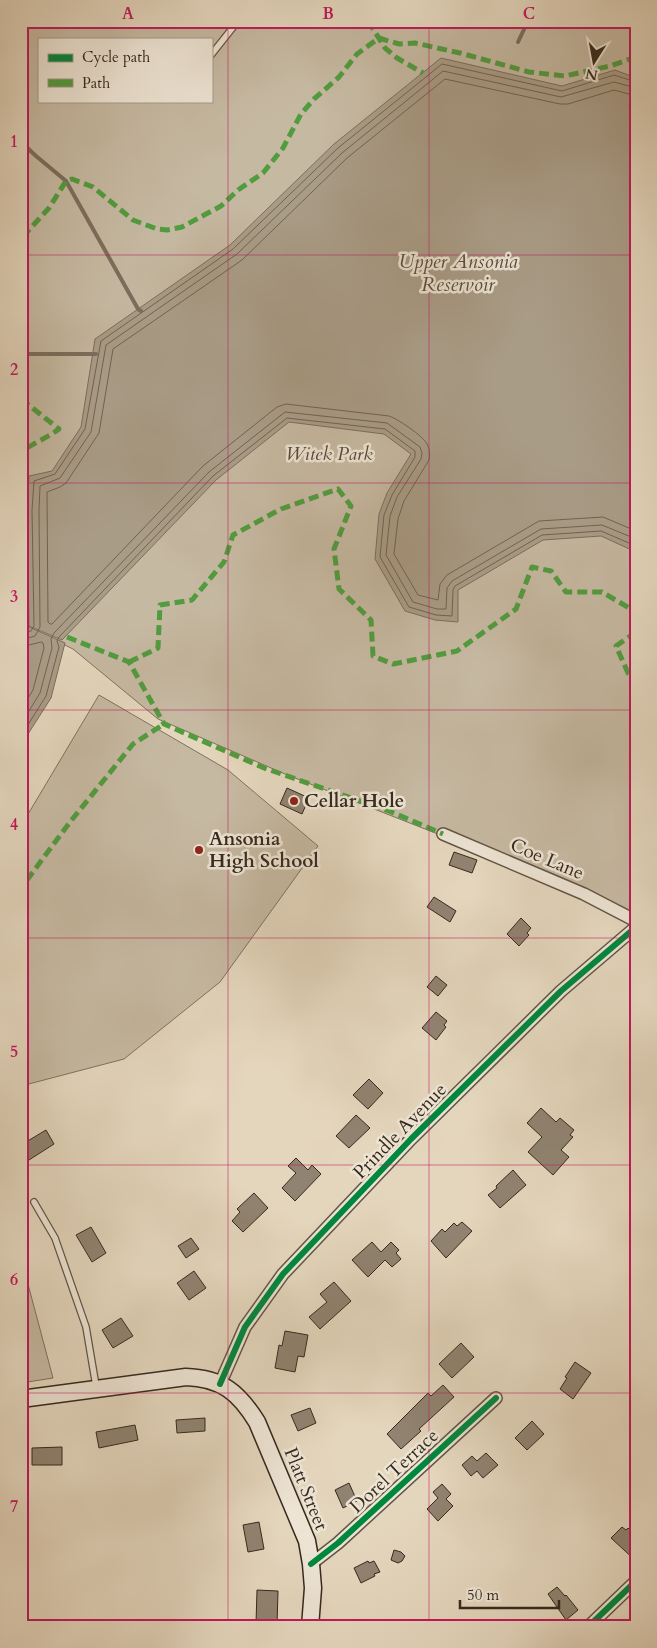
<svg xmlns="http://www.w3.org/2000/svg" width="657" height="1648" font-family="Cardo,serif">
  <rect width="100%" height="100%" fill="#e4d6bd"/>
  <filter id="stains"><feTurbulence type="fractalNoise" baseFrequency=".004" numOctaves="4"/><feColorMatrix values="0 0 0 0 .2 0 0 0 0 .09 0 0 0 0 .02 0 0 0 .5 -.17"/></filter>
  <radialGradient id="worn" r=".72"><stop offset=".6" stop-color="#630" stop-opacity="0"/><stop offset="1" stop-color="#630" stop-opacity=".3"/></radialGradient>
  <g fill="#c6b9a2" stroke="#7e7260" fill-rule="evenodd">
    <path d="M 21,21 L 636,21 L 636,917 L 588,893 L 285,774 L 158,719 L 73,649 L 21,624 ZM 39,39 L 211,39 L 211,101 L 39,101 Z"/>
    <polygon points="99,695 228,770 318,846 220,982 124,1059 21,1086 21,826"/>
    <polygon points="21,1258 53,1378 21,1383"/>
  </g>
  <g fill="#a99c87" stroke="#7b6e5d">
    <polygon points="441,58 562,86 615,70 636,78 636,552 601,536 543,540 458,590 458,622 435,620 405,611 375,559 379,514 387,493 411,454 384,434 289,422 216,480 62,640 29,626 27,510 29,476 52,471 81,427 95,339 230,245 334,144"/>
    <polygon points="29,627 65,643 51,698 21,745 21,629"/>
  </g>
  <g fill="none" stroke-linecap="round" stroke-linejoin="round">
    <g stroke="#706352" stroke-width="1">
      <path d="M 636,96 L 614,90 L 568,104 L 560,104 L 445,79 L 347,158 L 242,260 L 113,349 L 99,433 L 66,483 L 60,487 L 47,492 L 48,622 L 50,624 L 52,624 L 203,466 L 277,407 L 286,404 L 389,416 C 398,419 423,436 427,444 C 430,450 430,455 429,460 L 404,501 L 398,519 L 394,554 L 418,595 L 438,600 L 440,584 L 447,575 L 539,521 L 603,517 L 636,531"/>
      <polyline points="21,633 31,631 34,626 32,510 34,481 55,474 85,429 101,341 233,249 338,148 442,64 562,91 614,75 636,82"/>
      <polyline points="21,640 35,636 40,627 39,510 40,486 60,478 91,432 106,345 237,254 342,153 443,71 561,97 614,82 636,88"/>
      <polyline points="21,647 41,642 43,643 44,648 33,690 21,710"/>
      <polyline points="21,724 40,693 52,648 51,639 54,633 209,472 285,412 387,423 420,447 422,453 421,459 397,497 390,516 386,555 413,602 437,609 446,609 447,588 452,581 541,529 602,525 636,539"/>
      <polyline points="21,736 46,696 59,647 57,641 59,637 213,476 287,418 385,429 415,451 415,457 392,495 384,515 380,557 409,607 436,615 452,616 453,590 455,586 542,535 601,531 636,546"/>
    </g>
    <g stroke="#7b6e5d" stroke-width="4">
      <polyline points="518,42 528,21"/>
      <polyline points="21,142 36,156 66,181 138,309 141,311"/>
      <polyline points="21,354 96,354"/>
    </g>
  </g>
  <g fill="#908371" stroke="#362a1e">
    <polygon points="287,788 309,798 302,814 280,804"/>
    <polygon points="454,852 477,860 472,873 449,865"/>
    <polygon points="434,897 456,911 450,922 427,907"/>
    <polygon points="521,918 531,928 527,933 529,935 519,946 507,934"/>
    <polygon points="436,976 447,985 438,996 427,987"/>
    <polygon points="436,1012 447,1021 444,1025 446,1027 436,1040 422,1028"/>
    <polygon points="369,1079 383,1093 368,1109 353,1095"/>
    <polygon points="541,1108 556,1122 560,1118 574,1130 570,1135 573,1137 561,1150 569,1157 553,1175 528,1152 542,1137 527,1123"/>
    <polygon points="356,1115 370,1128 349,1148 336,1136"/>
    <polygon points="46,1130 54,1144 29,1160 21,1145"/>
    <polygon points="296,1158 308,1170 312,1165 321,1174 295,1201 282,1188 296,1173 288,1166"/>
    <polygon points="513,1170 526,1185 500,1208 488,1195 497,1188 496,1186"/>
    <polygon points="254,1193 268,1208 243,1232 232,1221 240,1212 237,1209"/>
    <polygon points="462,1222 472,1231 446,1258 431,1241 442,1229 445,1232 454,1223 457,1226"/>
    <polygon points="91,1227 106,1253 92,1262 76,1235"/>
    <polygon points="191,1238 199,1249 186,1258 178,1246"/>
    <polygon points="372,1242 381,1252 391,1242 399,1250 396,1253 401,1259 392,1267 385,1260 368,1277 352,1260"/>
    <polygon points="194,1271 206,1288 189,1300 177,1283"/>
    <polygon points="334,1282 351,1301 320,1329 309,1317 327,1302 320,1294"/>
    <polygon points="121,1318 133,1336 113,1348 102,1330"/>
    <polygon points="285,1331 308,1335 304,1357 298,1356 295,1372 275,1368 279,1345 282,1346"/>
    <polygon points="461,1343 474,1357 452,1378 439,1364"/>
    <polygon points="575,1362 591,1373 573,1399 560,1389 567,1378 565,1377"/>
    <polygon points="443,1385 454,1397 419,1429 421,1431 401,1449 387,1434 428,1393 431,1396"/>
    <polygon points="310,1408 316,1423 298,1431 291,1415"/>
    <polygon points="205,1418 205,1431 177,1433 176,1420"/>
    <polygon points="532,1421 544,1434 527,1450 515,1438"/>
    <polygon points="135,1425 138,1440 99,1448 96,1432"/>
    <polygon points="62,1447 62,1465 32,1465 32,1448"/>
    <polygon points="486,1453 498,1465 483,1478 477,1471 471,1476 462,1465 472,1456 477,1461"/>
    <polygon points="349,1483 357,1501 343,1508 335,1490"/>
    <polygon points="442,1484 451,1494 446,1499 453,1506 438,1521 427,1509 438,1498 433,1492"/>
    <polygon points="259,1522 264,1549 248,1552 243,1525"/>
    <polygon points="622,1527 626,1530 628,1528 636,1535 636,1561 611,1538"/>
    <polygon points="394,1550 401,1552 405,1556 402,1561 398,1563 391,1560"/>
    <polygon points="368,1561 369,1563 374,1561 380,1572 374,1574 375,1576 361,1583 354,1568"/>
    <polygon points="557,1587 565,1596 566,1595 578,1610 566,1620 548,1594"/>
    <polygon points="257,1590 278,1591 277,1625 256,1624"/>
  </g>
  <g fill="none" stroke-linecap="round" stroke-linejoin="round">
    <g stroke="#625546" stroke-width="8">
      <g id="lane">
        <polyline points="211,55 238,21"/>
        <polyline points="34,1202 55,1238 86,1327 96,1386"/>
      </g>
    </g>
    <g stroke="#625546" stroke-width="14">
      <g id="street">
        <polyline points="443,834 584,894 636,921"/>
        <polyline points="220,1384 245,1327 283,1274 411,1139 561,991 636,927"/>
        <polyline points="311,1564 338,1543 496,1398"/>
        <polyline points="588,1627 636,1581"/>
      </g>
    </g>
    <g stroke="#362a1e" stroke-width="19">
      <path id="secondary" d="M 21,1399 L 186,1377 C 222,1378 239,1393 257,1422 L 307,1541 L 311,1564 L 313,1588 L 310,1627"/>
    </g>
    <use href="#lane" stroke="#ede4d4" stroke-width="5.5"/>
    <use href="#street" stroke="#ede4d4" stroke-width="11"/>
    <use href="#secondary" stroke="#ede4d4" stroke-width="16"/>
    <g stroke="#519c3f" stroke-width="5" stroke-dasharray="10 5" stroke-linecap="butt">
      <polyline points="368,21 385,48 397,58 423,73"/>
      <polyline points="21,234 27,232 49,208 66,181 72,179 93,187 133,220 157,229 167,230 182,227 221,206 238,190 263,173 283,148 301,114 314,99 339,77 357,54 379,38 399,44 415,43 460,53 529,72 565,76 610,66 636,57"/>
      <path d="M 21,399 L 59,429 C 47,438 33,443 21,452"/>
      <polyline points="21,618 25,620"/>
      <polyline points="636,632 616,646 628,673 636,677"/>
      <polyline points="67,637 129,662 164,724 264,768 389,811 443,834"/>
      <polyline points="129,662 158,648 160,605 192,600 224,562 233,535 281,509 338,489 351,506 334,549 339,589 371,620 373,656 393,664 457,651 516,609 532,567 551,571 566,592 602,592 636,612"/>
      <polyline points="21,894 27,880 70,822 133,744 164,724"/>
    </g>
    <g stroke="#ede4d4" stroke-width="9">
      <g id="cycleway">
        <polyline points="220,1384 245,1327 283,1274 411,1139 561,991 636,927"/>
        <polyline points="311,1564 338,1543 496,1398"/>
        <polyline points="588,1627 636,1581"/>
      </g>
    </g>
    <use href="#cycleway" stroke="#00873e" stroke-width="6"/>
  </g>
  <path fill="none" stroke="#c2185b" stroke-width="1" stroke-opacity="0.55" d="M 228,21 L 228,1627M 429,21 L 429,1627M 21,255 L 636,255M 21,483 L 636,483M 21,710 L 636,710M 21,938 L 636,938M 21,1165 L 636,1165M 21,1393 L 636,1393"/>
  <g fill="#8f2418" stroke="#ede4d4" stroke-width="2">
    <circle cx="294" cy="801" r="5"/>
    <circle cx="199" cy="850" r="5"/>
  </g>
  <g text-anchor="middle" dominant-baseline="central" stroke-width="5" stroke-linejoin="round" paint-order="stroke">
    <g font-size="19" font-style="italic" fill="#534738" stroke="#ede4d4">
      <text x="329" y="454">Witek Park</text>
    </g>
    <g font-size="19" font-weight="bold" fill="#362a1e" stroke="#ede4d4" text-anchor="start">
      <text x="304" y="801">Cellar Hole</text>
      <text x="209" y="839">Ansonia<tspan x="209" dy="22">High School</tspan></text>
    </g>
    <g font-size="19" fill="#362a1e" stroke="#ede4d4">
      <text transform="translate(547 859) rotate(23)">Coe Lane</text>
      <text transform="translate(400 1131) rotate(-46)">Prindle Avenue</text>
      <text transform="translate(394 1471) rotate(-43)">Dorel Terrace</text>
      <text transform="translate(306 1489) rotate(68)">Platt Street</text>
    </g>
    <g font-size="20" font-style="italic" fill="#584c3e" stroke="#ede4d4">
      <text x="458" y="261">Upper Ansonia<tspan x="458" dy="23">Reservoir</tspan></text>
    </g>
  </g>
  <rect width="657" height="1648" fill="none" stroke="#e4d6bd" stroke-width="55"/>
  <rect x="38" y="38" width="175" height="65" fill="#ede4d4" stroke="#a49a8b"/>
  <rect x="48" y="54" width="25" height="8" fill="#00873e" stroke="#a49a8b"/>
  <text x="82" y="62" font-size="15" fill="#362a1e">Cycle path</text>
  <rect x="48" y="79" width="25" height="8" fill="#519c3f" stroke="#a49a8b"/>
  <text x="82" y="88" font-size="15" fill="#362a1e">Path</text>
  <g transform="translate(594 62) rotate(191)" stroke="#ede4d4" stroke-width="4" paint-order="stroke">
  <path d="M0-4L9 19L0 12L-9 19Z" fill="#362a1e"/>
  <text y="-8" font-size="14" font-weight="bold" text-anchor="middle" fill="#362a1e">N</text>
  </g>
  <path d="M460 1600v8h99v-8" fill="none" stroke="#362a1e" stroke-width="2.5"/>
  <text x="467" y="1600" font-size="15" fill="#362a1e" stroke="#ede4d4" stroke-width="4" paint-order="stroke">50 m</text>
  <rect x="28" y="28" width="602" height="1592" fill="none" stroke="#c2185b" stroke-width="2"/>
  <g font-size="16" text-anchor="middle" font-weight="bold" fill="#c2185b">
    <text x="128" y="19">A</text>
    <text x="328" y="19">B</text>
    <text x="529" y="19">C</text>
    <text x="14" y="147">1</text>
    <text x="14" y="375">2</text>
    <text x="14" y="602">3</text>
    <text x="14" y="830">4</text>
    <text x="14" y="1057">5</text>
    <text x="14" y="1285">6</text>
    <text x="14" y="1512">7</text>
  </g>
  <rect width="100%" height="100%" filter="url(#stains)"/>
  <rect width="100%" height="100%" fill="url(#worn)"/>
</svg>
